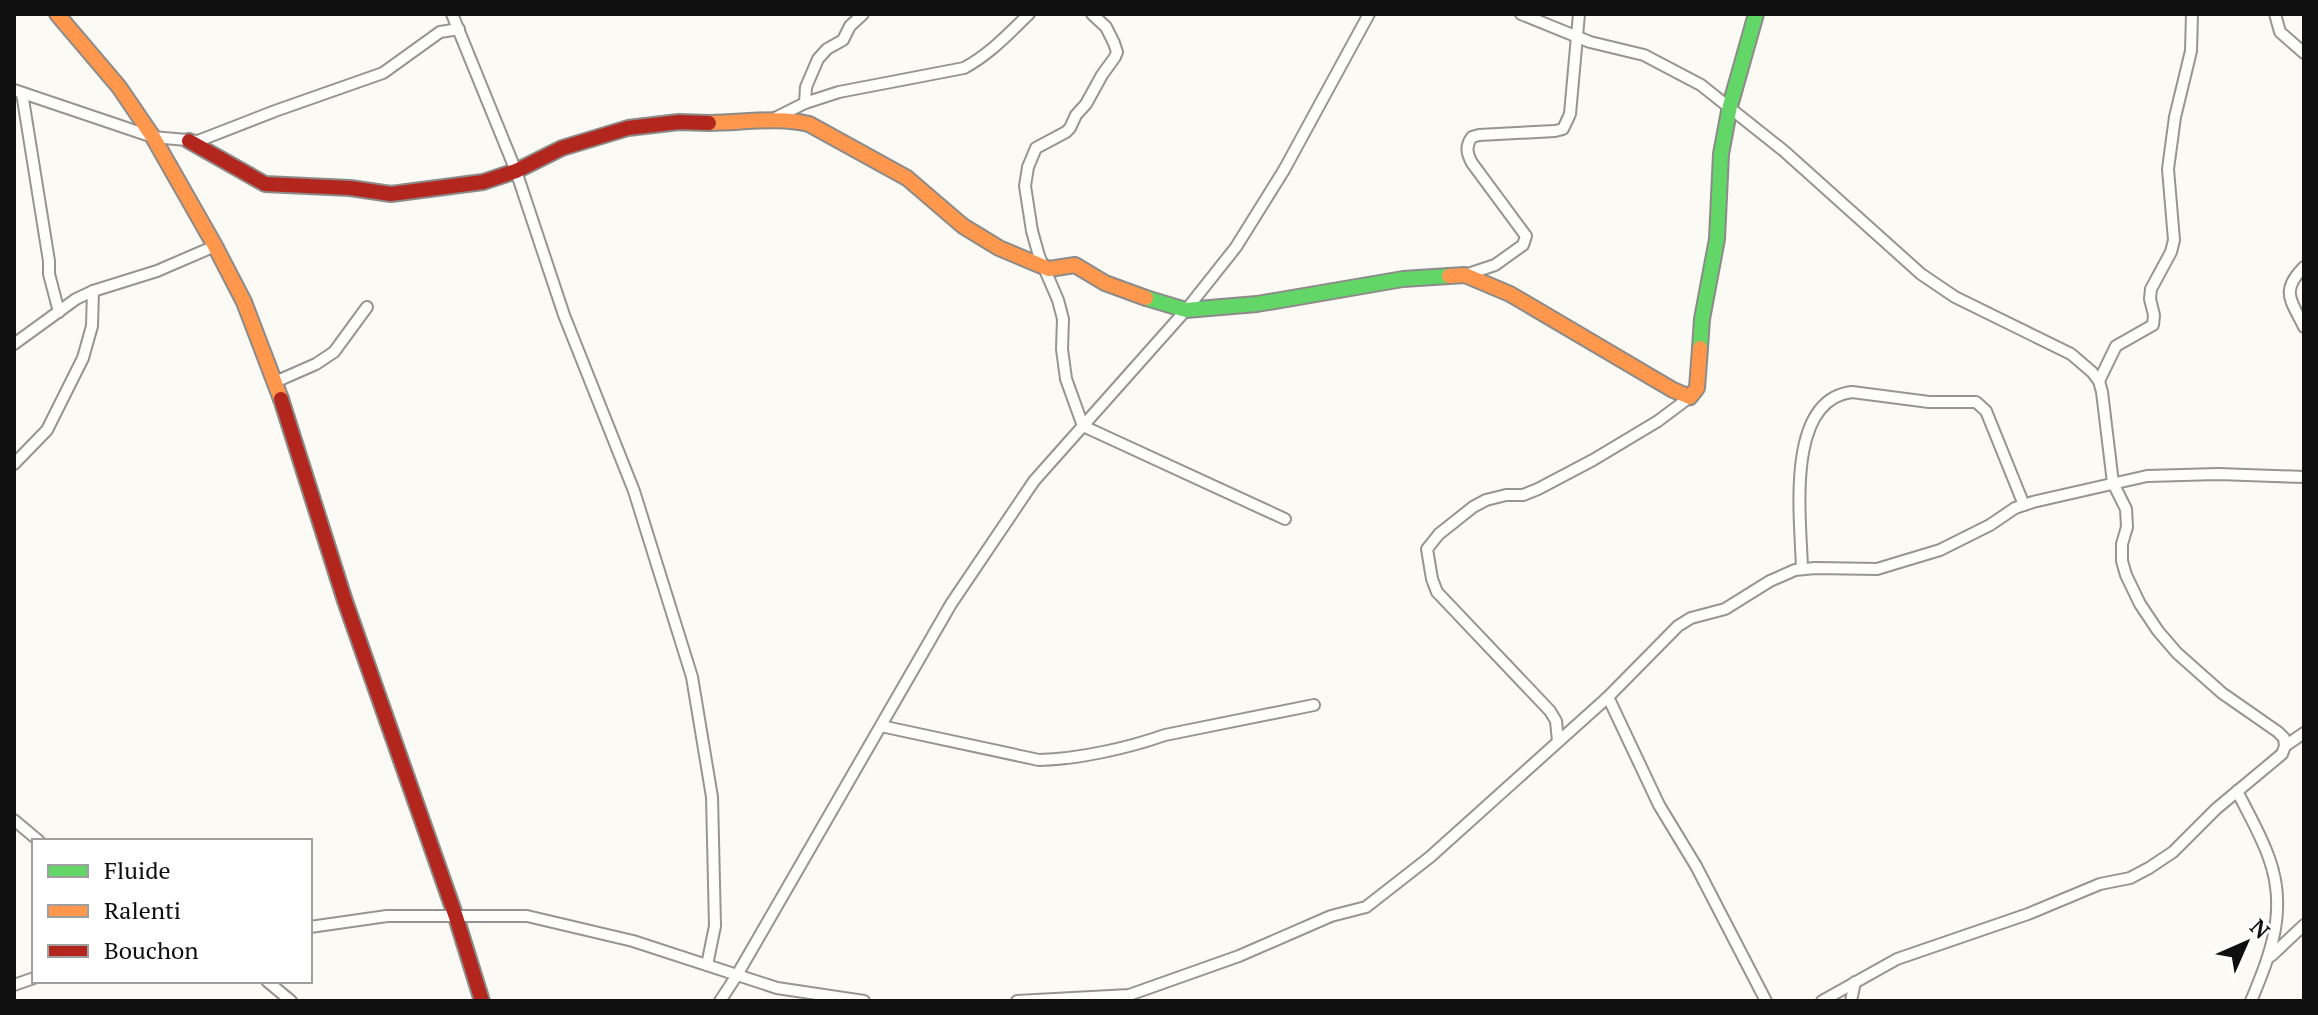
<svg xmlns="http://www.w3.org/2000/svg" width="2318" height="1015" font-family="'PT Serif',serif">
  <rect width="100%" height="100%" fill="#fcfaf4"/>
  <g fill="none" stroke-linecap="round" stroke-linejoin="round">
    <g stroke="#969592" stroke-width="14">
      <g id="street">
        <polyline points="452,14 516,171 564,315 634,491 692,677 712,797 715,926 707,965"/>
        <polyline points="1092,14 1106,27 1114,43 1117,52 1115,57 1102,75 1086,104 1076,115 1070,128 1066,132 1036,148 1028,167 1025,186 1032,231 1039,256 1058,300 1063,319 1062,349 1066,379 1083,426 1285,519"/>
        <polyline points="1521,14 1590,42 1644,55 1701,85 1784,151 1921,274 1955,297 2071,354 2092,372 2099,381 2102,392 2113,483 2126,509 2127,527 2122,544 2122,561 2126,575 2140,604 2158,631 2177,653 2222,693 2278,732 2284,738 2285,746 2282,754 2216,809 2173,852 2149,868 2130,878 2100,884 2028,914 1897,959 1822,1001"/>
        <polyline points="2275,14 2280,32 2304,53"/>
        <polyline points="14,90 153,137 198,141 275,111 383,73 440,32 459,29"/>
        <polyline points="22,93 49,261 49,274 59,312"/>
        <polyline points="805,103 806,87 818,59 827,49 843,40 850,26 863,14"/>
        <path d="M 775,118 L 805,103 L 839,92 L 964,68 C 990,54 1008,34 1029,14"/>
        <path d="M 2304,267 C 2279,292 2292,301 2304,327"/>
        <path d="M 1465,275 L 1495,265 L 1523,245 L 1526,236 L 1472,163 C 1467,154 1465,146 1472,137 L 1479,135 L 1555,131 L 1563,129 L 1570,114 L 1579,14"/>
        <polyline points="14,344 76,299 93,291 157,271 215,246"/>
        <polyline points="2099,381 2116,346 2153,325 2154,315 2150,299 2151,289 2171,252 2174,240 2168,169 2175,117 2191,51 2192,14"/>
        <polyline points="275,382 316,364 334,352 367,307"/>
        <polyline points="14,464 47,430 83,358 92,326 93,291"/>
        <path d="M 1802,569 C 1801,521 1784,400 1852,392 L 1929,402 L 1976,402 L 1986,411 L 2024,505"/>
        <polyline points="1608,697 1659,805 1696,866 1766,1001"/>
        <path d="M 881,726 L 1039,760 C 1079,759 1128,748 1165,735 L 1314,705"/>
        <polyline points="1558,741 1556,721 1550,711 1437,592 1432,579 1427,549 1439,534 1473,507 1486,500 1506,495 1523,495 1538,489 1593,460 1658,421 1690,397"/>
        <polyline points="2285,746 2304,733"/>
        <path d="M 2237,791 C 2248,813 2261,835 2269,858 C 2288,910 2271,953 2251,1001"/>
        <polyline points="14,820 39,841"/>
        <polyline points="310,927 387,916 527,916 633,941 777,988 864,1001"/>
        <polyline points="2271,956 2304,925"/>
        <polyline points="267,981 291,1001"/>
        <polyline points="14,985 34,978"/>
        <polyline points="720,1001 737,975 951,604 1034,481 1186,310 1236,247 1284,170 1369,14"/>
        <polyline points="1017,1001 1129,995 1239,956 1331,916 1366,907 1430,857 1608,697 1678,626 1691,618 1725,609 1770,581 1795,570 1815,568 1877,569 1940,550 1990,525 2015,508 2033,502 2147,476 2218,474 2304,477"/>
        <polyline points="1851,1001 1855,982"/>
      </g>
    </g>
    <g stroke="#8c8b89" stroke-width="18">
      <g id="fast">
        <polyline points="1146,298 1186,310 1257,304 1403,279 1449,276"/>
        <polyline points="1700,348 1702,319 1717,239 1721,154 1730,106 1756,14"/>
      </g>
    </g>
    <g stroke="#8c8b89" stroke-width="18">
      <g id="slow">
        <polyline points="57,14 119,87 153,137 215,246 244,302 281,399"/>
        <path d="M 709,123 C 743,123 776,116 809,124 L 907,178 L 963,226 L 999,248 L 1049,269 L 1075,265 L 1105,283 L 1146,298"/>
        <polyline points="1449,276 1465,275 1510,294 1673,390 1690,397 1697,388 1700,348"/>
      </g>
    </g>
    <g stroke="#8c8b89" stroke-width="18">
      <g id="jam">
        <polyline points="189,141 265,184 350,188 391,194 483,182 516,171 562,148 628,128 679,122 709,123"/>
        <polyline points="281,399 345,601 456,917 482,1001"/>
      </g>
    </g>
    <use href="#street" stroke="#fffefd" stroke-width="10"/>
    <use href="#fast" stroke="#63d668" stroke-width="14"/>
    <use href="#slow" stroke="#ff974d" stroke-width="14"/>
    <use href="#jam" stroke="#b3261e" stroke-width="14"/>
  </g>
  <rect width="2318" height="1015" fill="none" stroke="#0f0f0f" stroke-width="32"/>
  <rect x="32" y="839" width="280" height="144" fill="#ffffff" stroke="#9f9f9f" stroke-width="2"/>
  <rect x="48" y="865" width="40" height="12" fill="#63d668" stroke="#9f9f9f" stroke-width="2"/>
  <text x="104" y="879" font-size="24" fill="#0f0f0f">Fluide</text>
  <rect x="48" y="905" width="40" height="12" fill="#ff974d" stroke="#9f9f9f" stroke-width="2"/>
  <text x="104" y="919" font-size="24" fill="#0f0f0f">Ralenti</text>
  <rect x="48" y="945" width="40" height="12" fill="#b3261e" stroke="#9f9f9f" stroke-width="2"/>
  <text x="104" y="959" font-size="24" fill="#0f0f0f">Bouchon</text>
  <g transform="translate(2246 943) rotate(45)" stroke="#ffffff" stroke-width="6" paint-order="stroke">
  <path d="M0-6L14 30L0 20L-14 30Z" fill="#0f0f0f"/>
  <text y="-12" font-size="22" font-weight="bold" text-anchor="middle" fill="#0f0f0f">N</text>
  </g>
</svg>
